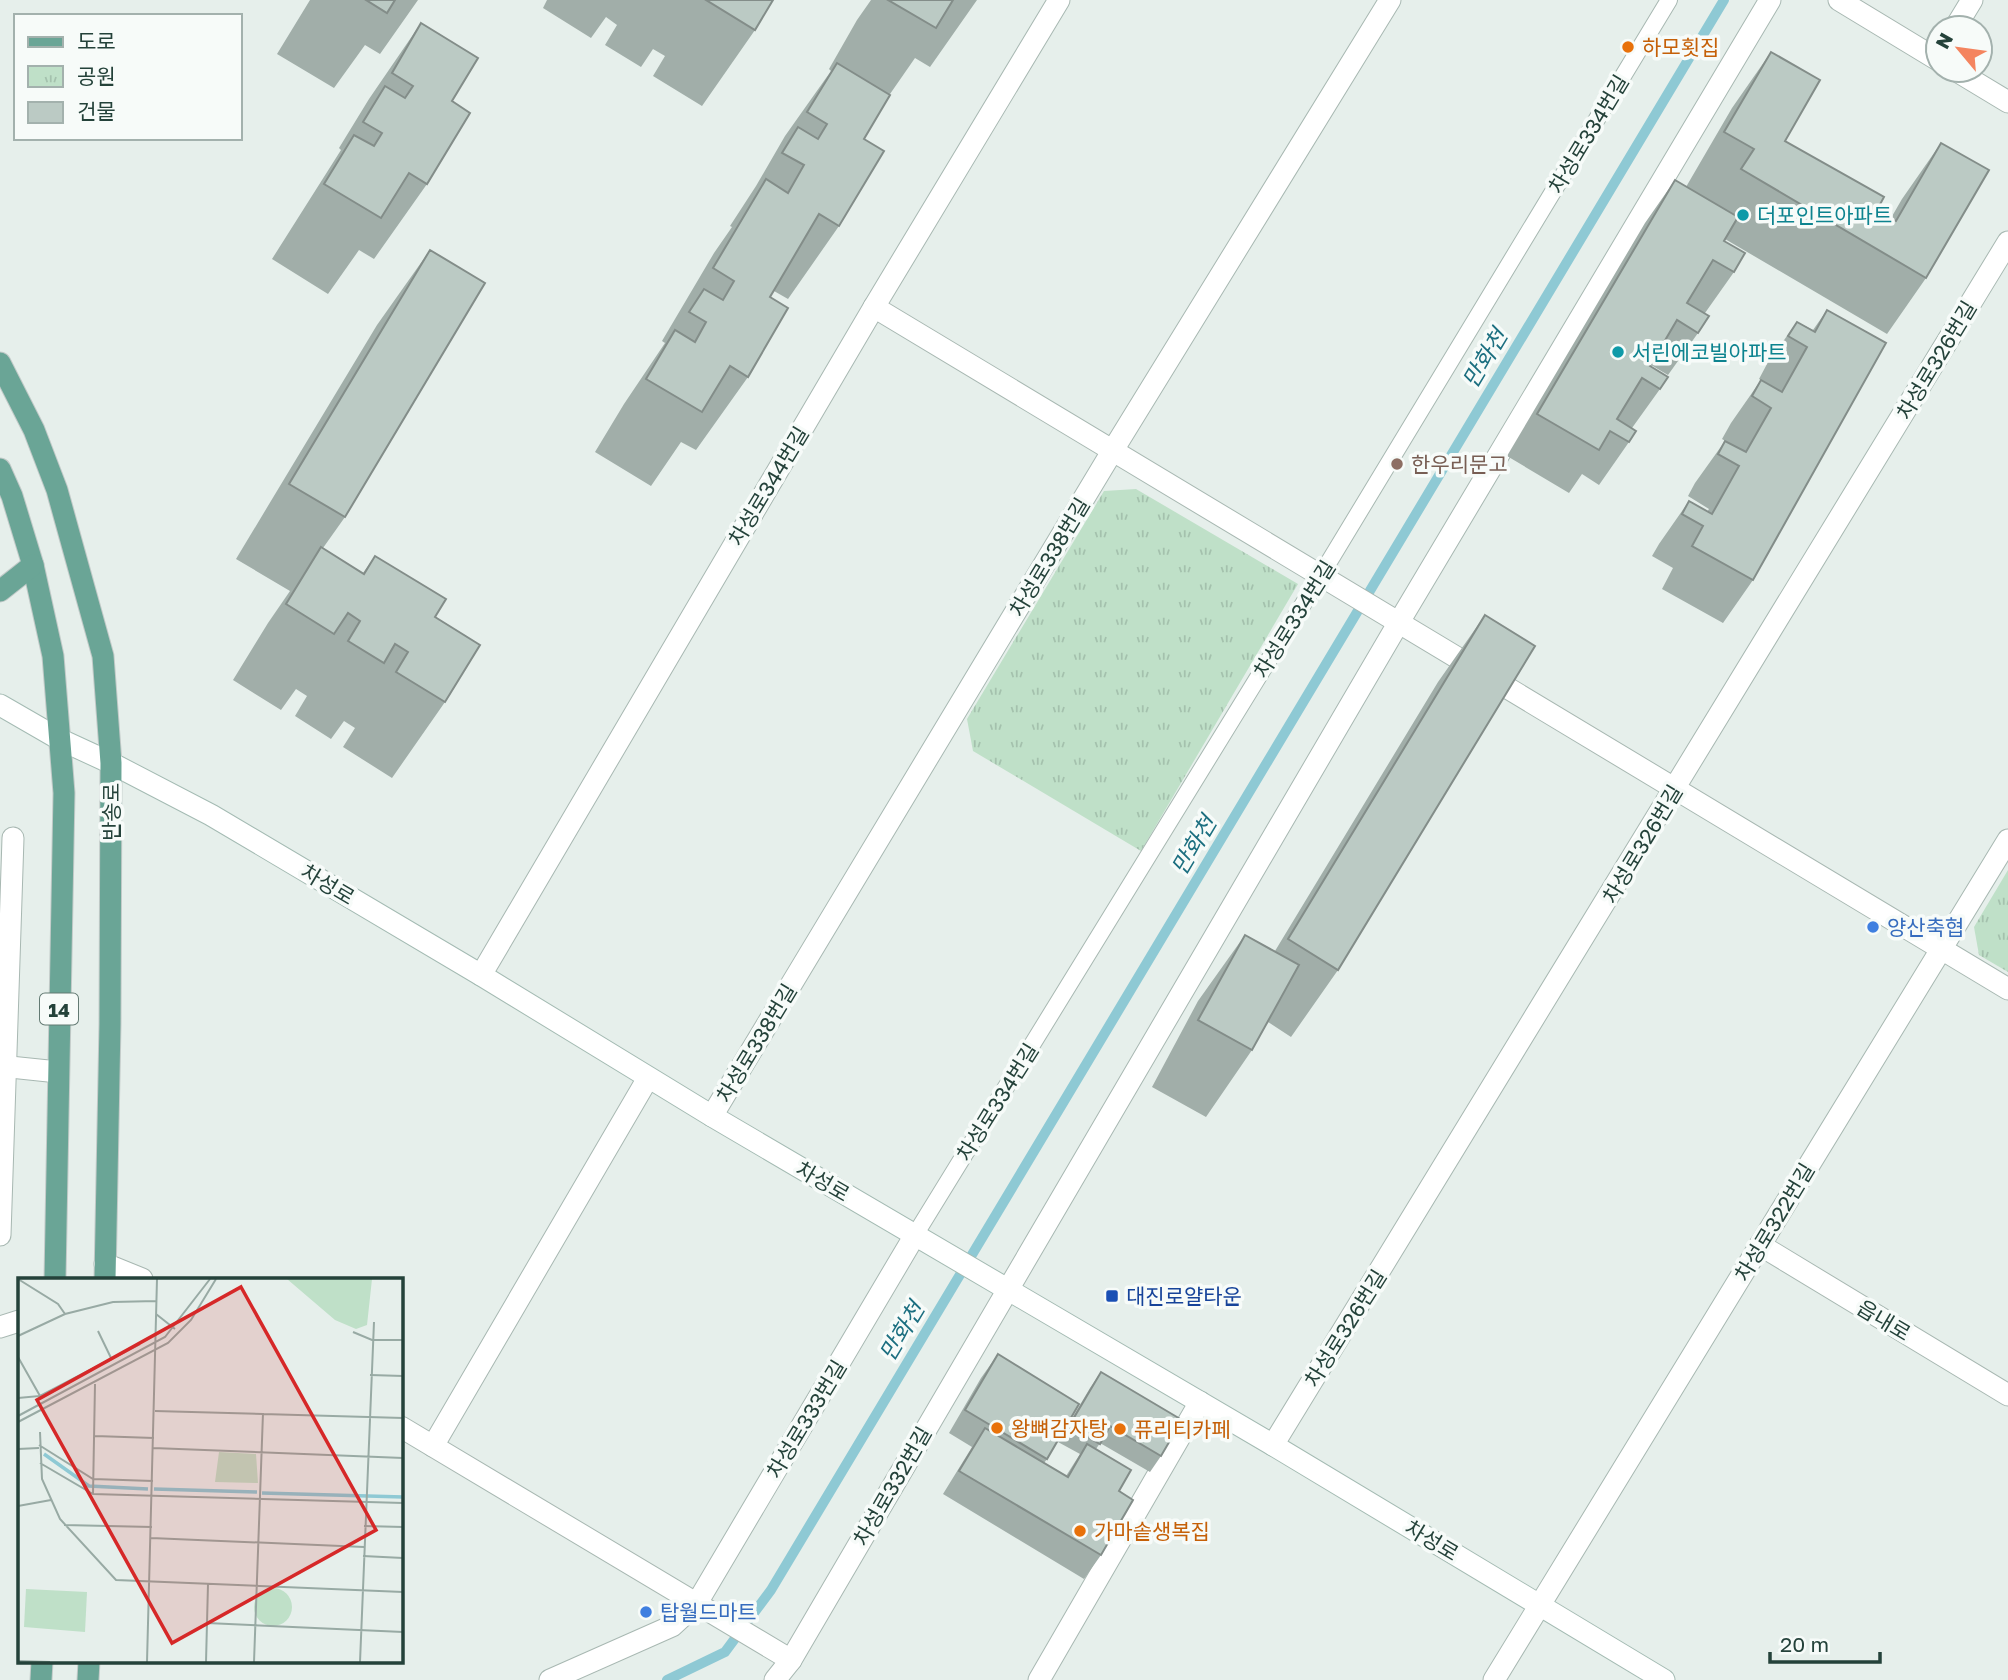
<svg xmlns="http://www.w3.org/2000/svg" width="2008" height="1680" font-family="'Golos Text','Noto Sans KR',sans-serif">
  <defs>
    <pattern id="park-tufts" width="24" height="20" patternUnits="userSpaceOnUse" patternTransform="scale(1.75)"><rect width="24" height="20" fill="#bfe0c8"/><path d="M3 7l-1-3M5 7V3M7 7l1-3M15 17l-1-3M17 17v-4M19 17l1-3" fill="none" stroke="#a4c1ad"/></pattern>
  </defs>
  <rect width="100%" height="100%" fill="#e6efeb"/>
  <g fill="url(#park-tufts)">
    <polygon points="1136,489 1298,584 1141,851 973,751 967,719 1104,491"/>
    <polygon points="2008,870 2008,972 1979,955 1974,927"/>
  </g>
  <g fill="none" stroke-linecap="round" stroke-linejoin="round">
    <polyline stroke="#8ec9d4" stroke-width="10" points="667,1680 725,1652 771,1590 1724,0"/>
    <g stroke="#a8b8b2" stroke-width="18">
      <polyline id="service" points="915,1235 1321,575 1669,0"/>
    </g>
    <g stroke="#a8b8b2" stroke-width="23">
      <g id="minor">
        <polyline points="1955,28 1972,0"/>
        <polyline points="874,307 2008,989"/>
        <polyline points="481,975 874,307 1059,0"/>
        <polyline points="0,1066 58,1072"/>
        <polyline points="712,1116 1113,450 1390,0"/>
        <polyline points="0,1235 13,838"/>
        <polyline points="1760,1245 2008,1395"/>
        <polyline points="105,1264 142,1279"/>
        <polyline points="0,1327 19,1321"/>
        <polyline points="401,1427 791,1660"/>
        <polyline points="1273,1445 2008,242"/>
        <polyline points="433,1446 648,1078"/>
        <polyline points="550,1680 672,1626 697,1603 915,1235"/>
        <polyline points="775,1680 791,1660 1399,622 1770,0"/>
        <polyline points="1039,1680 1200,1402"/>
        <polyline points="1494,1680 2008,840"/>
      </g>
    </g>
    <g stroke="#a8b8b2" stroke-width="23">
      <g id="tertiary">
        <polyline points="1839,0 1938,60"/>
        <polyline points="1955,70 2008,102"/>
      </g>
    </g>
    <g stroke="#a4bbb3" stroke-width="23">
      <polyline id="secondary" points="0,705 59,739 111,763 211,815 481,975 712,1116 1273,1445 1664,1680"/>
    </g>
    <g stroke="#c2cac8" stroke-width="23">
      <g id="primary">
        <polyline points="0,363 34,430 57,490 103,656 111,763 110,1024 105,1279"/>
        <polyline points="0,469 12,496 33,565 53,656 64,793 55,1279"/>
        <polyline points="0,591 33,565"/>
        <polyline points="41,1680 42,1661"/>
        <polyline points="88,1680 89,1661"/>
      </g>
    </g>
    <use href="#service" stroke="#fff" stroke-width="16"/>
    <use href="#minor" stroke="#fff" stroke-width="21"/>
    <use href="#tertiary" stroke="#fff" stroke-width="21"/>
    <use href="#secondary" stroke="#fff" stroke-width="21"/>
    <use href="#primary" stroke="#6aa596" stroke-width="21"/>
  </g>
  <g fill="#a1aea9">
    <polygon points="310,0 418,0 380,54 365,45 334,88 277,54"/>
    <polygon points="547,0 773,0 755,30 702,106 653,76 665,56 653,49 641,67 605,45 617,25 606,17 591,38 543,8"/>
    <polygon points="871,0 977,0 930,67 915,58 890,94 864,139 839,226 788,299 774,291 770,297 748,377 696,450 681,442 651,486 595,452 624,404 665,343 662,341 714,253 732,227 730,226 756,186 785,136 831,71 829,69 857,20"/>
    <polygon points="421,23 452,101 427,184 374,259 359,250 328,294 272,259 341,150 339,148 369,99"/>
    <polygon points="1771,52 1785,141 1877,210 1891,218 1902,199 1941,143 1926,278 1887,334 1725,239 1724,241 1734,272 1705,313 1698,333 1668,375 1651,365 1650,366 1660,389 1632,428 1629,442 1599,485 1582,474 1569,493 1507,456 1645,223 1675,180 1686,187 1732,108"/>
    <polygon points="430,250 345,517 323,548 363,573 375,556 435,617 445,702 392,778 343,747 355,728 344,721 331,739 295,716 307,696 296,689 281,710 233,680 268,623 290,591 236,559 377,325"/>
    <polygon points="1827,310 1753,580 1723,623 1662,589 1673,568 1652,556 1659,544 1689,501 1707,512 1709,509 1688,496 1695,483 1725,441 1739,449 1722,439 1731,423 1761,380 1778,389 1759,379 1767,364 1797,322 1813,330"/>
    <polygon points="1485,615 1338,970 1291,1037 1268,1022 1252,1050 1206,1117 1152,1087 1198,1001 1245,935 1275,951 1438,682"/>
    <polygon points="998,1354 1047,1459 1044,1463 1066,1476 1080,1454 1058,1442 1090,1388 1101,1372 1161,1456 1150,1472 1100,1443 1096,1449 1119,1491 1101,1555 1084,1579 943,1494 972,1447 949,1433 981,1378"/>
  </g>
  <g fill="#bbcac4" stroke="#838d89" stroke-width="2">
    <polygon points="366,0 395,0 387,13"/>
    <polygon points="706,0 773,0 755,30"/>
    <polygon points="888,0 953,0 936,28"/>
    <polygon points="421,23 478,58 452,101 470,113 427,184 409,173 381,218 324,184 354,135 374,146 382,133 363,122 385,86 405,98 413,86 392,73"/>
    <polygon points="1771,52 1820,80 1785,141 1884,197 1877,210 1896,221 1941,143 1989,170 1926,278 1741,169 1754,149 1724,132"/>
    <polygon points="837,63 890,95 864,139 884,151 839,226 819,214 770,297 788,308 748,377 730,366 702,412 646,379 675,330 695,342 706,322 689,312 704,289 723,300 734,281 713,268 766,179 788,193 804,165 782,153 798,127 818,139 827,124 807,112"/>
    <polygon points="1675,180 1738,217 1724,241 1745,253 1734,272 1713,260 1687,303 1709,316 1698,333 1677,320 1650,366 1668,377 1660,389 1642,378 1617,419 1636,431 1629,442 1610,431 1599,450 1537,414"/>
    <polygon points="430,250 485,283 345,517 289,484"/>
    <polygon points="1827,310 1886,343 1753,580 1692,546 1703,526 1682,514 1689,501 1712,514 1739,466 1718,454 1725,441 1746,452 1771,408 1752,396 1761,380 1782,392 1807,347 1788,336 1797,322 1815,332"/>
    <polygon points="321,547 364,574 375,556 446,599 435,617 480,645 445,702 396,672 408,652 395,644 384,663 348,641 360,621 348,613 334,634 286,604"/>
    <polygon points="1485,615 1535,646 1338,970 1288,939"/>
    <polygon points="1245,935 1299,965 1252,1050 1198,1020"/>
    <polygon points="998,1354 1079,1404 1047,1459 965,1410"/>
    <polygon points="1101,1372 1182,1420 1161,1456 1110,1426 1100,1444 1069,1426"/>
    <polygon points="985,1428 1068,1477 1087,1444 1131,1470 1119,1491 1133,1500 1101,1555 959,1471"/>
  </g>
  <g fill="#e8710a" stroke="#f7fbf9" stroke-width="2.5">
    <circle cx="1628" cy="47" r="7"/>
    <circle cx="997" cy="1428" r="7"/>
    <circle cx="1120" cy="1429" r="7"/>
    <circle cx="1080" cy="1531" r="7"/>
  </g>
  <g fill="#0f9aa8" stroke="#f7fbf9" stroke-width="2.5">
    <circle cx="1743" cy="215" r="7"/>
    <circle cx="1618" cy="352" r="7"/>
  </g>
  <circle fill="#8d6e63" stroke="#f7fbf9" stroke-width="2.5" cx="1397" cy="464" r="7"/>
  <g fill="#3f7fe0" stroke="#f7fbf9" stroke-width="2.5">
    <circle cx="1873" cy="927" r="7"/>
    <circle cx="646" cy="1612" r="7"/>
  </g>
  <rect fill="#1a4fb4" stroke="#f7fbf9" stroke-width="2.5" x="1105" y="1289" width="14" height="14" rx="3.5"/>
  <g text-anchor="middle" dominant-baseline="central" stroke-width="7" stroke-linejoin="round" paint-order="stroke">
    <rect fill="#f7fbf9" stroke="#637a73" stroke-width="2" x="40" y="993.5" width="38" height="31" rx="5"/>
    <g font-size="19" font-weight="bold" fill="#24423a">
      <text x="59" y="1009">14</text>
    </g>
    <g font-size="21" fill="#c56008" stroke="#f7fbf9" text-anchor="start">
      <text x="1642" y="47">하모횟집</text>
      <text x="1011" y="1428">왕뼈감자탕</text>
      <text x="1134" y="1429">퓨리티카페</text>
      <text x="1094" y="1531">가마솥생복집</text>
    </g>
    <g font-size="21" fill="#24423a" stroke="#f7fbf9">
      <text transform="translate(1588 134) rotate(-59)">차성로334번길</text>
      <text transform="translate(1936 360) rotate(-59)">차성로326번길</text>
      <text transform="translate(768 486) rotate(-59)">차성로344번길</text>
      <text transform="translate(1049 557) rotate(-59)">차성로338번길</text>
      <text transform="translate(1294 619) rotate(-58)">차성로334번길</text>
      <text transform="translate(111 812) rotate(-90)">반송로</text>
      <text transform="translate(1642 844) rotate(-59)">차성로326번길</text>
      <text transform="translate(328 884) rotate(31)">차성로</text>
      <text transform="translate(756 1043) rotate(-59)">차성로338번길</text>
      <text transform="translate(997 1102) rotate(-58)">차성로334번길</text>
      <text transform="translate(823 1181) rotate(30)">차성로</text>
      <text transform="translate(1774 1222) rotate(-59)">차성로322번길</text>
      <text transform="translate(1884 1320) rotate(31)">읍내로</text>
      <text transform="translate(1345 1328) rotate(-58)">차성로326번길</text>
      <text transform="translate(806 1419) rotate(-59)">차성로333번길</text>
      <text transform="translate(892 1486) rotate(-60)">차성로332번길</text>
      <text transform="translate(1432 1540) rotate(31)">차성로</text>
    </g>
    <g font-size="21" fill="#0d838f" stroke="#f7fbf9" text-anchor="start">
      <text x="1757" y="215">더포인트아파트</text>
      <text x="1632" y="352">서린에코빌아파트</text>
    </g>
    <g font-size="21" fill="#785e54" stroke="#f7fbf9" text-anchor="start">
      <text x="1411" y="464">한우리문고</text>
    </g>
    <g font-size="21" fill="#366cbe" stroke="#f7fbf9" text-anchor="start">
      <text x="1887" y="927">양산축협</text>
      <text x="660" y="1612">탑월드마트</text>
    </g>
    <g font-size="21" fill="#164399" stroke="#f7fbf9" text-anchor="start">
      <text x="1126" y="1296">대진로얄타운</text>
    </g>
    <g font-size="23" font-style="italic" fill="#1c6f80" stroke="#f7fbf9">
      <text transform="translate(1484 358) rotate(-59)">만화천</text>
      <text transform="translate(1193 845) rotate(-59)">만화천</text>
      <text transform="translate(901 1331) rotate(-59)">만화천</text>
    </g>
  </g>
  <g transform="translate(18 1278)">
    <rect width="385" height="385" fill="#e6efeb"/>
    <path d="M 8,311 L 69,314 L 67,354 L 6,349 Z" fill="#bfe0c8"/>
    <path d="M 269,1 L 354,1 L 349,47 L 338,51 L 317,42 ZM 201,174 L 238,176 L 240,205 L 197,204 ZM236 329a19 19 0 1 1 38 0a19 19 0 1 1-38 0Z" fill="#bfe0c8"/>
    <path fill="none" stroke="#8ec9d4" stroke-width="3.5" d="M 26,176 L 71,208 L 130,211M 136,211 L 239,214M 244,215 L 385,219"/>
    <path fill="none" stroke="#98aaa4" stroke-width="2" d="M 0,1 L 40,26 L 47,36M 138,36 L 157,51M 80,53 L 94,82M 335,54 L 354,62 L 385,62M 0,58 L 47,36 L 95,24 L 138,23M 0,79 L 22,118 L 0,120M 352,97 L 385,98M 22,118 L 122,66M 137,133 L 385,140M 0,138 L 147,59 L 192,1M 0,144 L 150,65 L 173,42 L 198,1M 22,154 L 24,201 L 42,241 L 98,302 L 385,314M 77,158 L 136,160M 21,167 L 75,201 L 135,203M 135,170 L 385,180M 0,171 L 21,170M 22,185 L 75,216 L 385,225M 75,216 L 77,106M 0,228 L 33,222M 46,247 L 134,249M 346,248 L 385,249M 133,260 L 346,269M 345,278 L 385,280M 189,345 L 385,354M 0,383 L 32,384M 129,384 L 139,1M 188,384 L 190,306M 236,384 L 245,135M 342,384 L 356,44"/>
    <path fill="#d62828" fill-opacity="0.15" stroke="#d62828" stroke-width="3.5" d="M 223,9 L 358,252 L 154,365 L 19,122 Z"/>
    <rect width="385" height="385" fill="none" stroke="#24423a" stroke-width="3.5"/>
  </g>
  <rect x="14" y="14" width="228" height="126" fill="#f7fbf9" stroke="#a3b1ad" stroke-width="2"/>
  <rect x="28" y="37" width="35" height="10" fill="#6aa596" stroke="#a3b1ad" stroke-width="2"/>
  <text x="77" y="49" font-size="21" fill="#24423a">도로</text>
  <rect x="28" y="66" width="35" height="21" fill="url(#park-tufts)" stroke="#a3b1ad" stroke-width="2"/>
  <text x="77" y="84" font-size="21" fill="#24423a">공원</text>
  <rect x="28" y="102" width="35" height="21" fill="#bbcac4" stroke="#a3b1ad" stroke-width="2"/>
  <text x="77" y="119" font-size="21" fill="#24423a">건물</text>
  <g transform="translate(1959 49) rotate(299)"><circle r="33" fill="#f7fbf9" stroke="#a3b1ad" stroke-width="2"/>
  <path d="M0-5L12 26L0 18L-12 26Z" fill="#f4845f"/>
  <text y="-10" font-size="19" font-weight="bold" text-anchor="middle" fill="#24423a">N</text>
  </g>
  <path d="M1770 1652v10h110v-10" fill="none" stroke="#24423a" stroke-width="3.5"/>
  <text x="1780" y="1652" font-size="21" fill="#24423a" stroke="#f7fbf9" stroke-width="5" paint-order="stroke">20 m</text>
</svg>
